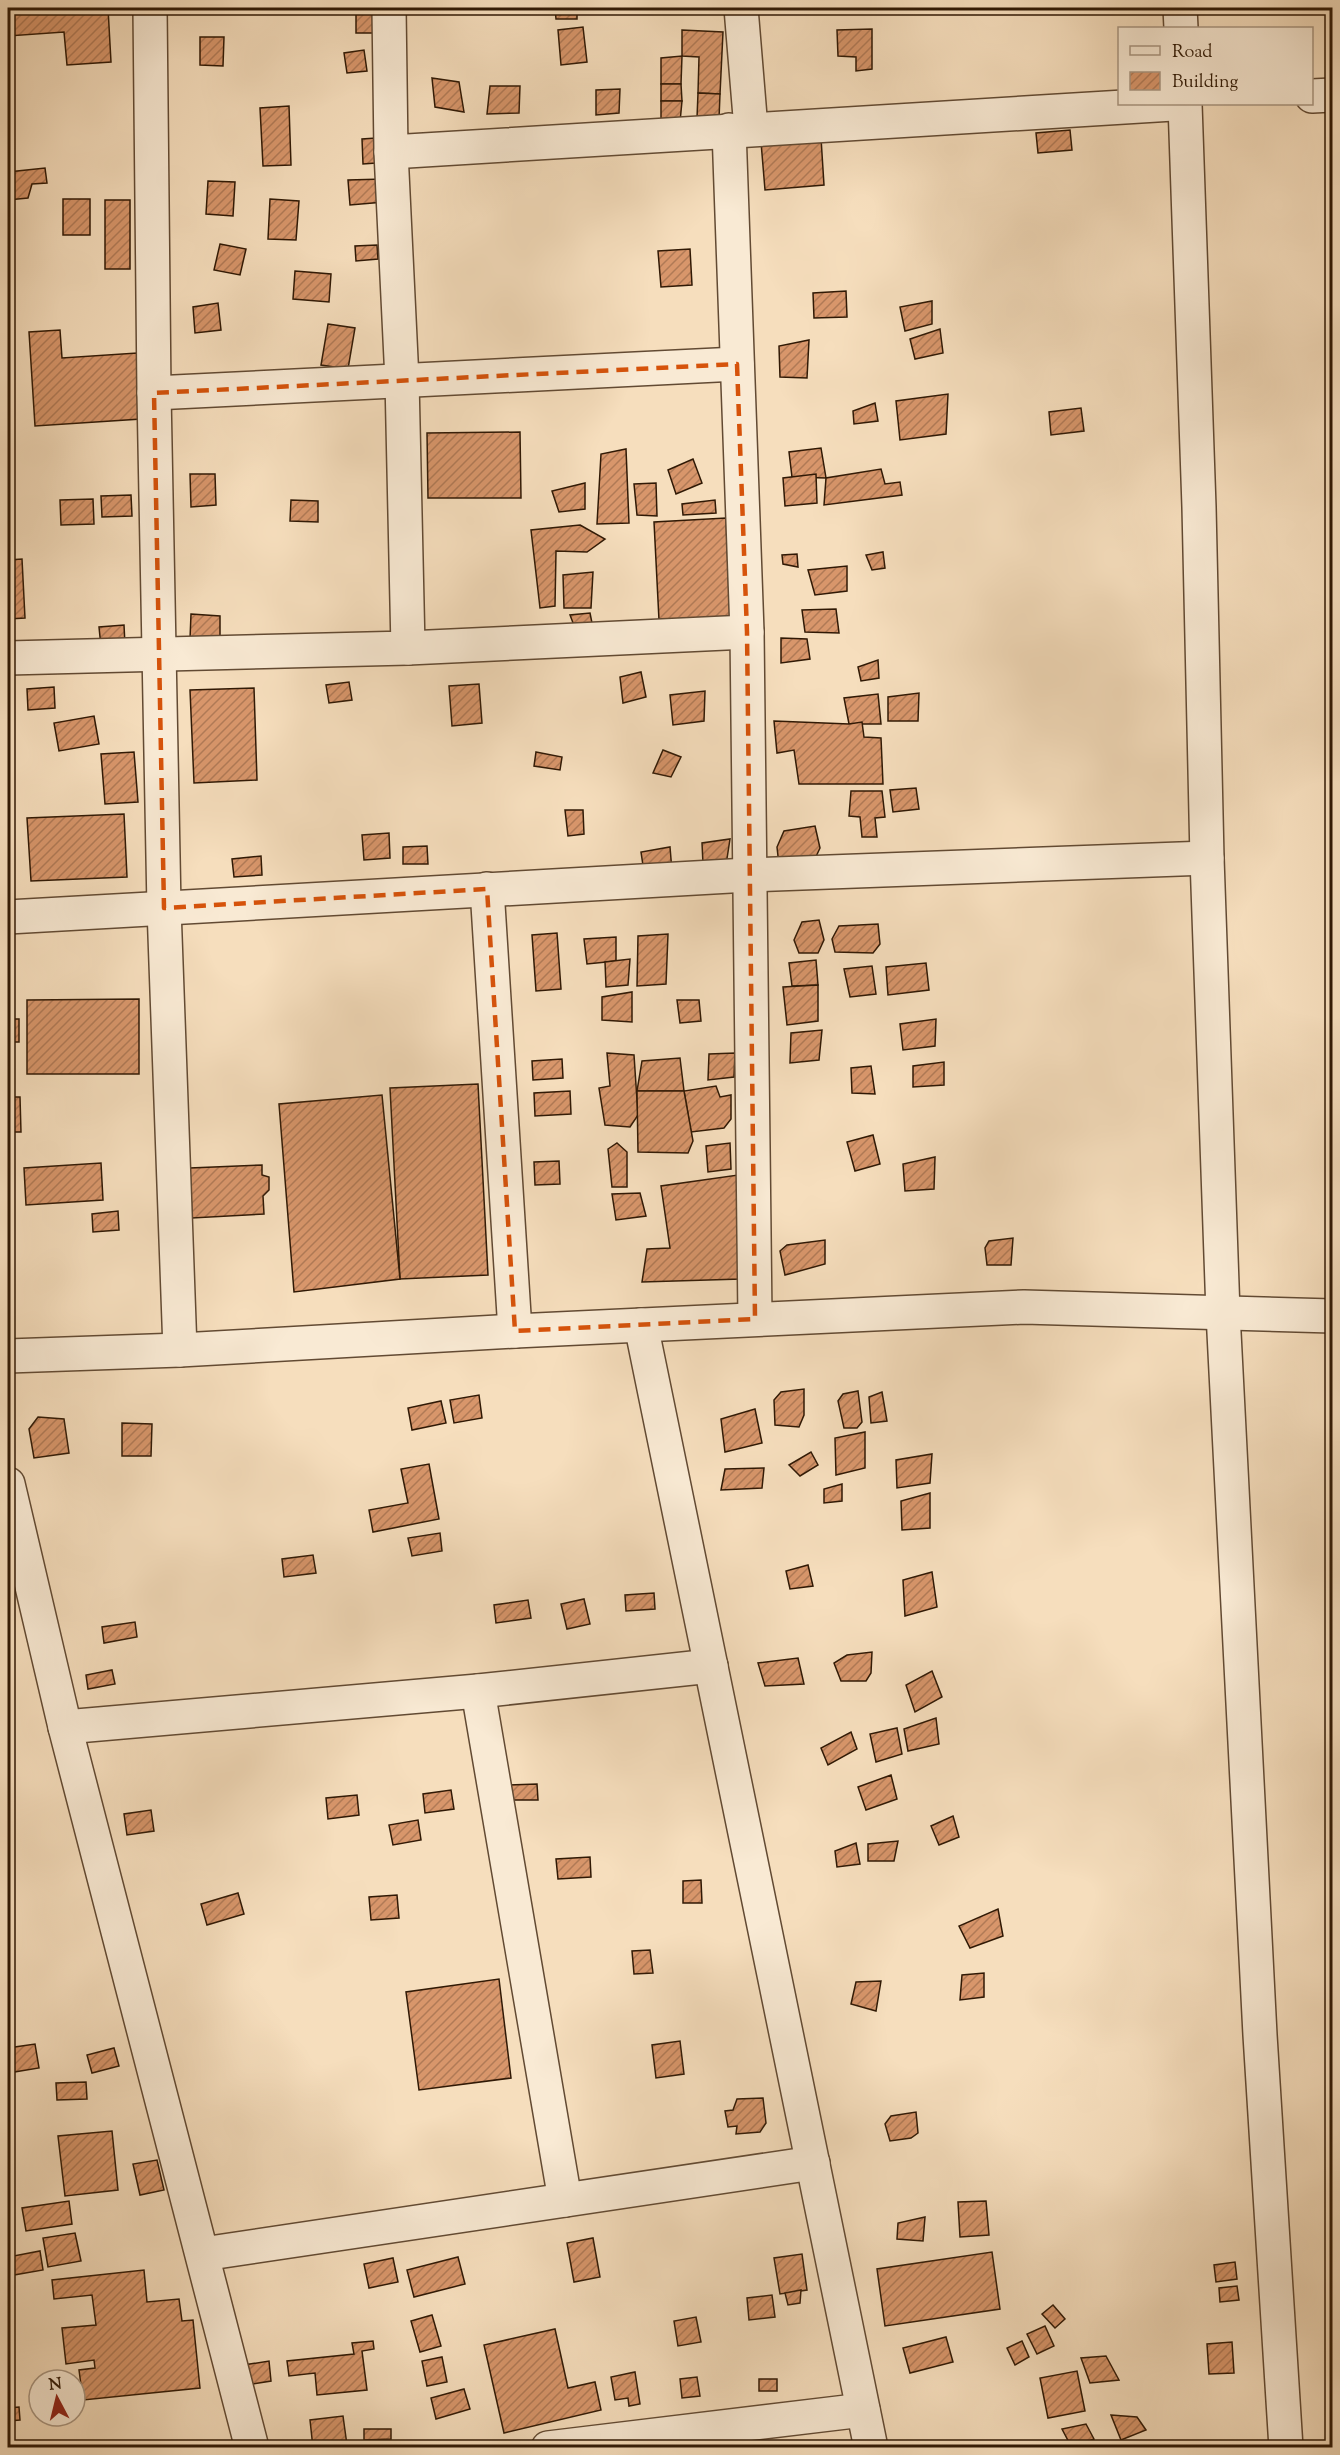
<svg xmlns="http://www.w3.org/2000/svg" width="1340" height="2455" font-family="'Sorts Mill Goudy',serif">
  <defs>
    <pattern id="building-hatch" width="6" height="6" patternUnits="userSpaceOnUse" patternTransform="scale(1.5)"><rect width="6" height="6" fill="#d8966b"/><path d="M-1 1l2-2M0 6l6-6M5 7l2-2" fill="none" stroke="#b07a56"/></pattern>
  </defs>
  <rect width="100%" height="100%" fill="#f6debd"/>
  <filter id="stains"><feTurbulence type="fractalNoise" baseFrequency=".00333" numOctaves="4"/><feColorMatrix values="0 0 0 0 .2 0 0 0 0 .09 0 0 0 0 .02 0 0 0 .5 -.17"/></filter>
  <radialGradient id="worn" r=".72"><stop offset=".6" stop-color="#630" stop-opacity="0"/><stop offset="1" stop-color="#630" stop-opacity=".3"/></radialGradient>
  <g fill="url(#building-hatch)" stroke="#301905" stroke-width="1.5">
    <polygon points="38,8 108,8 111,62 67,65 64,32 8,36 8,14 38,12"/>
    <polygon points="555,8 577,8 577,19 556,19"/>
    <polygon points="841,8 870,8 870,9 842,12"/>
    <rect x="356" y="13" width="23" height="20"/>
    <polygon points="583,27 587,62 561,65 558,30"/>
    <polygon points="872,29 872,69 856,71 856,57 838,56 837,30"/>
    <polygon points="682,30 723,32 720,94 698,93 699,57 682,56"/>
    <polygon points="200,37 224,37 223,66 200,65"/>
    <polygon points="364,50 367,71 347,73 344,53"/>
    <polygon points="682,56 681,84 661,84 661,58"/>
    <polygon points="432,78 459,82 464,112 435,107"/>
    <polygon points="661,84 681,84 682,101 661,101"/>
    <polygon points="490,86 520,86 519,113 487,114"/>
    <polygon points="620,89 619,113 596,115 596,90"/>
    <polygon points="698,93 720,94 719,119 697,118"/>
    <polygon points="661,101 682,101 680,122 661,123"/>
    <polygon points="289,106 291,165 263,166 260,108"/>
    <polygon points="1070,130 1072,150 1038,153 1036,133"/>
    <polygon points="376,138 376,163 363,164 362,139"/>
    <polygon points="821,138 824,185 765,190 761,142"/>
    <polygon points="45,168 47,183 32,184 28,198 8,200 8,172"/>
    <polygon points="384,179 384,202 350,205 348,180"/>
    <polygon points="208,181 235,182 233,216 206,214"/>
    <rect x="63" y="199" width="27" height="36"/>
    <polygon points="270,199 299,201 296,240 268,239"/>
    <rect x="105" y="200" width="25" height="69"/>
    <polygon points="220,244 246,249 240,275 214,270"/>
    <polygon points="377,245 378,259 356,261 355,246"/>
    <polygon points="690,249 692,285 661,287 658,251"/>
    <polygon points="295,271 331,274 329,302 293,299"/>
    <polygon points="846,291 847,317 814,318 813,293"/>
    <polygon points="932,301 932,324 905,331 900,307"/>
    <polygon points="218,303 221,330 195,333 193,307"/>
    <polygon points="328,324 355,328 348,369 321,365"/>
    <polygon points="940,329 943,353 915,359 910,339"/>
    <polygon points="60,330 62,358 137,353 141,419 35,426 29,332"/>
    <polygon points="809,340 807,378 780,377 779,346"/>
    <polygon points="948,394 946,434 900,440 896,401"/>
    <polygon points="875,403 878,421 854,424 853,411"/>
    <polygon points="1081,408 1084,431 1051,435 1049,412"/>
    <polygon points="520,432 521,498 428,498 427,433"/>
    <polygon points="821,448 826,478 792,477 789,452"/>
    <polygon points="626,449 629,523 597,524 601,454"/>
    <polygon points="693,459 702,483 676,494 668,470"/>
    <polygon points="881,469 885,484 900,482 902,495 824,505 826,478"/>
    <polygon points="190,474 215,474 216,505 191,507"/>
    <polygon points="816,474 817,503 785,506 783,478"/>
    <polygon points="585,483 585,509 559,512 552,491"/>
    <polygon points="656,483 657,516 637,515 634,484"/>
    <polygon points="131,495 132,516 102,517 101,496"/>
    <polygon points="93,499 94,524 61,525 60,500"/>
    <polygon points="291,500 318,501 318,522 290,521"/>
    <polygon points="715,500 716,513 683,515 682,504"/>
    <polygon points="726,518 730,618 659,620 654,522"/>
    <polygon points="580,525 605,539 587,552 556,551 555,606 540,608 531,530"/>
    <polygon points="883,552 885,568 872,570 866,555"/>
    <polygon points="797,554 798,567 783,564 782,555"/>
    <polygon points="22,559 25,618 8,619 8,560"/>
    <polygon points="847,566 847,591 815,595 808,570"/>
    <polygon points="593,572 591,608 564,608 563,575"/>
    <polygon points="836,609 839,633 805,632 802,610"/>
    <polygon points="590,613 592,623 575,628 570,615"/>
    <polygon points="191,614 220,616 220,640 190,639"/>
    <polygon points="124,625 125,645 101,647 99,627"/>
    <polygon points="781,638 807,639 810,659 781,663"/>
    <polygon points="878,660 879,678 861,681 858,667"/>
    <polygon points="641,672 646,697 623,703 620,677"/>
    <polygon points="349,682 352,700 329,703 326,685"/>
    <polygon points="479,684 482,723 452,726 449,686"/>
    <polygon points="54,687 55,708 28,710 27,689"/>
    <polygon points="254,688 257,780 194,783 190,690"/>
    <polygon points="705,691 704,721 673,725 670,695"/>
    <polygon points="919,693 918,721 888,721 888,697"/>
    <polygon points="878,694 881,724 849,724 844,698"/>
    <polygon points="94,716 99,744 59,751 54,723"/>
    <polygon points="774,721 849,724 862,722 864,737 881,738 883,784 799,784 794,750 777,753"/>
    <polygon points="663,750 681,757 671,777 653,773"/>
    <polygon points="134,752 138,802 105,804 101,754"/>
    <polygon points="536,752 562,757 560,770 534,766"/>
    <polygon points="916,788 919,809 893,812 890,790"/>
    <polygon points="851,791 882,791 885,817 875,818 877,837 862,837 860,817 849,816"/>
    <polygon points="565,810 583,810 584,834 568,836"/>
    <polygon points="124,814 127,877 31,881 27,818"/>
    <polygon points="815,826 820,848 813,863 779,865 777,847 784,831"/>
    <polygon points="389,833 390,858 364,860 362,835"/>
    <polygon points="730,839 726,865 703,864 702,843"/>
    <polygon points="427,846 428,864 403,864 403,847"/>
    <polygon points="670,847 672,871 644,872 641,852"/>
    <polygon points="261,856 262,875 234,877 232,859"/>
    <polygon points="819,920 824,940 818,953 799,953 794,940 802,922"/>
    <polygon points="878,924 880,944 873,953 835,952 832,939 839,926"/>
    <polygon points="557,933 561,989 536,991 532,935"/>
    <polygon points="668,934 666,984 637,986 638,936"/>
    <polygon points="616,937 616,961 587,964 584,939"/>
    <polygon points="630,959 628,985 606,987 605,962"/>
    <polygon points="816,960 818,985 792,986 789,963"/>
    <polygon points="926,963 929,990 888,995 886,967"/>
    <polygon points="872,966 876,994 850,997 844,969"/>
    <polygon points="818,985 818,1021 787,1025 783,987"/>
    <polygon points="632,992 632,1022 602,1020 602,997"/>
    <polygon points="139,999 139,1074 27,1074 27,1000"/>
    <polygon points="677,1000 699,1000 701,1021 680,1023"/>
    <rect x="8" y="1019" width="11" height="23"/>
    <polygon points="936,1019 935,1046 903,1050 900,1024"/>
    <polygon points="822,1030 819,1060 790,1063 791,1033"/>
    <polygon points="607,1053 634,1055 638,1115 630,1127 605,1125 599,1088 610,1086"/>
    <polygon points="735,1053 734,1077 708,1080 709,1054"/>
    <polygon points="680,1058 684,1091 637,1091 642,1061"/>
    <polygon points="562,1059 563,1078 533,1080 532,1061"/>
    <polygon points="944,1062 944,1085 913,1087 913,1066"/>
    <polygon points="871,1066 875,1094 852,1093 851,1068"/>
    <polygon points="478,1084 488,1275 400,1279 390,1088"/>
    <polygon points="716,1086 720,1097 731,1095 731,1119 724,1128 691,1132 684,1091"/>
    <polygon points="570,1091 571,1114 535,1116 534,1093"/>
    <polygon points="637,1091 684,1091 693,1141 688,1153 638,1152"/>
    <polygon points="382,1095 400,1279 294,1292 279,1104"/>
    <polygon points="8,1097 20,1097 21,1132 8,1132"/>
    <polygon points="873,1135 880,1164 855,1171 847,1142"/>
    <polygon points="617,1143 627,1152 627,1187 612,1187 608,1149"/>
    <polygon points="730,1143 731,1169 708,1172 706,1146"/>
    <polygon points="935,1157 934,1189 905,1191 903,1164"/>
    <polygon points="559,1161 560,1184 535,1185 534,1162"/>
    <polygon points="101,1163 103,1200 26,1205 24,1168"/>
    <polygon points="262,1165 262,1175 269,1177 269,1190 263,1196 264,1214 192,1218 190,1168"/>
    <polygon points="738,1175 741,1279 642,1282 647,1249 670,1248 661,1186"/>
    <polygon points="640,1193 646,1216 616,1220 612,1194"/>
    <polygon points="118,1211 119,1230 93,1232 92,1214"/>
    <polygon points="1013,1238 1011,1265 987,1265 985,1248 989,1241"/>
    <polygon points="825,1240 825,1264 785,1275 780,1251 787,1245"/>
    <polygon points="804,1389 804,1415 799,1427 775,1425 774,1400 781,1392"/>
    <polygon points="858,1391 862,1422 857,1428 844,1428 838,1401 843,1394"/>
    <polygon points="882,1392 887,1421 871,1423 869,1397"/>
    <polygon points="479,1395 482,1418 454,1423 450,1400"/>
    <polygon points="441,1401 446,1423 412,1430 408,1408"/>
    <polygon points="755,1409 762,1443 725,1452 721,1419"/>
    <polygon points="38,1417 64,1419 69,1453 34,1458 29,1429"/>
    <polygon points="122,1423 152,1424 151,1456 122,1456"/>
    <polygon points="865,1432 865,1468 836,1475 835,1438"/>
    <polygon points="811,1452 818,1465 800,1476 789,1465"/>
    <polygon points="932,1454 930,1483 897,1488 896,1460"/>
    <polygon points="429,1464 439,1519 373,1532 369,1510 408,1503 401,1469"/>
    <polygon points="764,1468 762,1488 721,1490 725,1469"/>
    <polygon points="842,1484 842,1501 824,1503 824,1489"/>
    <polygon points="930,1493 930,1528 902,1530 901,1501"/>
    <polygon points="440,1533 442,1551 412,1556 408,1538"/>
    <polygon points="313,1555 316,1573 284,1577 282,1559"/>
    <polygon points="808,1565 813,1586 790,1589 786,1571"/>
    <polygon points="932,1572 937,1607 905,1616 903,1580"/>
    <polygon points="654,1593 655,1609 626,1611 625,1595"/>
    <polygon points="584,1599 590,1624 567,1629 561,1604"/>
    <polygon points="528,1600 531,1618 496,1623 494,1605"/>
    <polygon points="135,1622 137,1637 104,1643 102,1627"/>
    <polygon points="872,1652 871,1673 866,1681 841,1681 834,1663 847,1655"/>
    <polygon points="798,1658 804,1684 765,1686 758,1663"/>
    <polygon points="112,1670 115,1684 88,1689 86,1675"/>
    <polygon points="932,1671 942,1697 915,1712 906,1685"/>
    <polygon points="936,1718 939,1744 908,1751 904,1729"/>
    <polygon points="897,1728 902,1754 876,1762 870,1734"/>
    <polygon points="851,1732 857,1749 828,1765 821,1748"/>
    <polygon points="891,1775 897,1799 866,1810 858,1787"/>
    <polygon points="537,1784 538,1800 510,1800 509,1785"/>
    <polygon points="451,1790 454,1809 425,1813 423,1794"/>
    <polygon points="357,1795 359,1815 328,1819 326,1798"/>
    <polygon points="151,1810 154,1831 127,1835 124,1814"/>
    <polygon points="953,1816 959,1837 939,1845 931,1826"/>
    <polygon points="418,1820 421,1840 393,1845 389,1825"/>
    <polygon points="898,1841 894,1861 868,1861 868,1844"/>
    <polygon points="856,1843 860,1864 837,1867 835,1851"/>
    <polygon points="590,1857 591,1877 558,1879 556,1859"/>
    <polygon points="701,1880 702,1903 683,1903 683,1881"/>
    <polygon points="238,1893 244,1914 207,1925 201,1904"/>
    <polygon points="397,1895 399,1918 371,1920 369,1897"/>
    <polygon points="998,1909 1003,1936 970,1948 959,1926"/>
    <polygon points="650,1950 653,1973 634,1974 632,1951"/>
    <polygon points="984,1973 984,1997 960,2000 962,1975"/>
    <polygon points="499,1979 511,2078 419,2090 406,1992"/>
    <polygon points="881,1981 876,2011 851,2004 856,1982"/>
    <polygon points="680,2041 684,2074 656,2078 652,2045"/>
    <polygon points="35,2044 39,2068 8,2073 8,2048"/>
    <polygon points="114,2048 119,2066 92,2073 87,2055"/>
    <polygon points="86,2082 87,2099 57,2100 56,2083"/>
    <polygon points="763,2098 766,2123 760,2132 736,2134 737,2126 728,2127 725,2111 733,2110 737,2099"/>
    <polygon points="916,2112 918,2133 911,2138 890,2141 885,2124 891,2116"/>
    <polygon points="112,2131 118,2190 65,2196 58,2136"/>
    <polygon points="157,2160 164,2190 140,2195 133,2164"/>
    <polygon points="69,2201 72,2224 26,2231 22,2208"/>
    <polygon points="986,2201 989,2235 960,2237 958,2202"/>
    <polygon points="925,2217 923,2241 897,2239 898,2223"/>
    <polygon points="75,2233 81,2261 48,2267 43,2238"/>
    <polygon points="593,2238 600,2277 574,2282 567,2243"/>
    <polygon points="40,2251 43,2270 8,2276 8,2257"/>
    <polygon points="992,2252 1000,2309 885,2326 877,2269"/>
    <polygon points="802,2254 807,2290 780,2294 774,2258"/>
    <polygon points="458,2257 465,2284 414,2297 407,2270"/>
    <polygon points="393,2258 398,2282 369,2288 364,2264"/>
    <polygon points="1235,2262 1237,2279 1216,2282 1214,2265"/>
    <polygon points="144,2270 147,2302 179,2299 182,2321 193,2320 200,2388 83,2400 79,2370 95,2368 94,2360 66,2364 62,2328 96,2325 92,2295 54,2299 52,2280"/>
    <polygon points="1237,2286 1239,2300 1220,2302 1219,2288"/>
    <polygon points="801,2290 800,2303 788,2305 785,2293"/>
    <polygon points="772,2295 775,2317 749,2320 747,2298"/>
    <polygon points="1053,2305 1065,2319 1055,2328 1042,2314"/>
    <polygon points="432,2315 441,2346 420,2352 411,2321"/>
    <polygon points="696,2317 701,2342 678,2346 674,2321"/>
    <polygon points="1045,2326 1054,2346 1037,2354 1027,2334"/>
    <polygon points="555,2329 568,2388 595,2382 601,2410 504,2433 484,2345"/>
    <polygon points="946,2337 953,2362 910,2373 903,2348"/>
    <polygon points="373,2341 374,2349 362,2351 367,2390 317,2395 315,2373 289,2376 287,2361 354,2354 352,2343"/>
    <polygon points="1022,2341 1029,2357 1015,2365 1007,2348"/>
    <polygon points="1232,2342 1234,2373 1209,2374 1207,2344"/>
    <polygon points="1106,2356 1119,2380 1090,2383 1081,2358"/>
    <polygon points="442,2357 447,2382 427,2386 422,2361"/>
    <polygon points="269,2361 271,2381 246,2385 244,2365"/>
    <polygon points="1077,2371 1085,2411 1048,2418 1040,2378"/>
    <polygon points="635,2372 640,2404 629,2406 628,2398 615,2400 611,2377"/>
    <polygon points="697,2377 700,2396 682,2398 680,2379"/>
    <rect x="759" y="2379" width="18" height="12"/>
    <polygon points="464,2389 470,2409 436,2419 431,2398"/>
    <polygon points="19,2407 20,2420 8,2421 8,2408"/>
    <polygon points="1111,2415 1137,2417 1146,2430 1121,2440"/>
    <polygon points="343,2416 347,2445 313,2448 310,2420"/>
    <polygon points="1086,2424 1094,2439 1072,2448 1062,2429"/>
    <polygon points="364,2429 391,2429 391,2439 364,2440"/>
  </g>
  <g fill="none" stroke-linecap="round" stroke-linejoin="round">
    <g stroke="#624a33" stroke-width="36">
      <g id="minor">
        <polyline points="150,8 154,393 164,908 180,1350"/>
        <polyline points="389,8 391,152 1173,104"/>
        <polyline points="741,8 751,129"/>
        <polyline points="1180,8 1181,28"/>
        <polyline points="1312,96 1332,95"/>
        <polyline points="1185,104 1199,507 1207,858 1223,1313 1260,2035 1286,2448"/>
        <polyline points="729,130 747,632 755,1319"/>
        <polyline points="154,393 737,364"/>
        <polyline points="408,648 747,632"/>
        <polyline points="8,658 408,648 402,380 391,152"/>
        <polyline points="487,889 515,1331"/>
        <polyline points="8,917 748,875 1207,858"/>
        <polyline points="641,1325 871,2448"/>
        <polyline points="8,1356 180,1350 515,1331 1024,1307 1332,1316"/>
        <polyline points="8,1484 65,1727 252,2448"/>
        <polyline points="478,1691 565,2200"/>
        <polyline points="65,1727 478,1691 711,1666"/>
        <polyline points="203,2254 813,2163"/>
        <polyline points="548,2448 863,2410"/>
      </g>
    </g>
    <use href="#minor" stroke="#f9ead4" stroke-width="33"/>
  </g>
  <path fill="none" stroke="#d6530b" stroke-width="4.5" stroke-dasharray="12 8" stroke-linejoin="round" d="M 737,364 L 747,632 L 755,1319 L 515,1331 L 487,889 L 164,908 L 154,393 Z"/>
  <rect width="1340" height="2455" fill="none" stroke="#f6debd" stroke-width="30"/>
  <rect x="9" y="9" width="1322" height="2437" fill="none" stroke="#301905" stroke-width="3"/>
  <rect x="15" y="15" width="1310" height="2425" fill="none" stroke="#301905" stroke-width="1.5"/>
  <rect x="1118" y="27" width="195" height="78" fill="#f9ead4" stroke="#a99681" stroke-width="1.5"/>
  <rect x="1130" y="46" width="30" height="9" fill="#f9ead4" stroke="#a99681" stroke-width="1.5"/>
  <text x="1172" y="57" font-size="18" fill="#301905">Road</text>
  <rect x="1130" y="72" width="30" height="18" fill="url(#building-hatch)" stroke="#a99681" stroke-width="1.5"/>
  <text x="1172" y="87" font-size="18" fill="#301905">Building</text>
  <g transform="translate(57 2398) rotate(353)"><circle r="28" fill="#f9ead4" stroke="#a99681" stroke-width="1.5"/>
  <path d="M0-4.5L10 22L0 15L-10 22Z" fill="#8f2418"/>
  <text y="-9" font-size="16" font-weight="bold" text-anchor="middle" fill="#301905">N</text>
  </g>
  <rect width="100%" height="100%" filter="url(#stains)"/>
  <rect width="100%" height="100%" fill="url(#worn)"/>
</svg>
